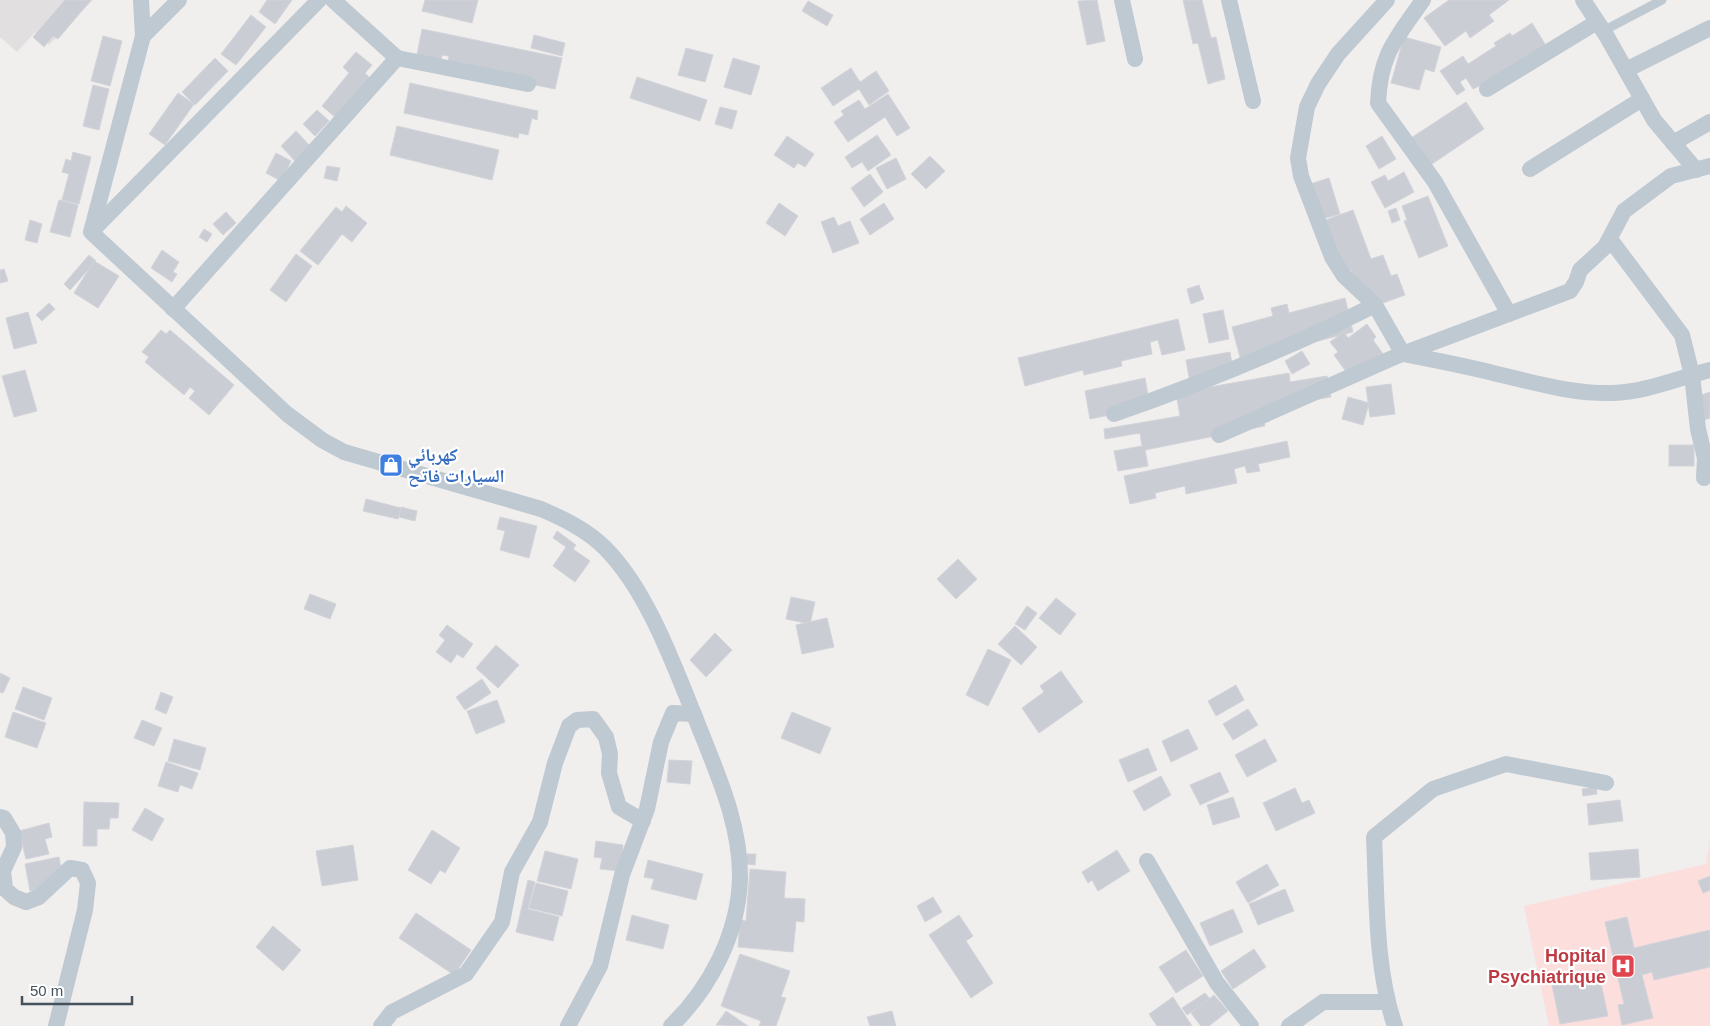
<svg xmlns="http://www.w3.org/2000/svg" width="1710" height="1026" font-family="Helvetica,'Noto Naskh Arabic',sans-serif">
  <rect width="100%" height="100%" fill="#f1eeee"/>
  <polygon fill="#e2dfe0" points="0,0 93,0 49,45 35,32 17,52 0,37"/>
  <polygon fill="#fcdedd" points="1710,838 1710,1026 1549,1026 1524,906 1706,864"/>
  <g fill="#cacdd3" stroke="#d2d4da">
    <polygon points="65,0 91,0 58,39 53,36 44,47 33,37"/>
    <polygon points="267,0 292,0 275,24 259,12"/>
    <polygon points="425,0 478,0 472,23 422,11"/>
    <polygon points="1097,0 1105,41 1087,45 1078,1"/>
    <polygon points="1183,0 1202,0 1211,38 1216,37 1225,79 1208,84 1198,43 1193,44"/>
    <polygon points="1449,0 1509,0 1489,15 1494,21 1470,38 1466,31 1445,46 1424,18"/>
    <polygon points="808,1 833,15 827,26 802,11"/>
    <polygon points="251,15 266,27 236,65 221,54"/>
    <polygon points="1532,23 1550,52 1473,89 1466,78 1460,82 1465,90 1457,95 1440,71 1463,56 1468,64 1496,46 1494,43 1510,33 1512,36"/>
    <polygon points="422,29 562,58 555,89 447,67 449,56 442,55 440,65 416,60"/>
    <polygon points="534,35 565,43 562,56 531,48"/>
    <polygon points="103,36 122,41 110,86 91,81"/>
    <polygon points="1404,37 1441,47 1434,72 1425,69 1419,90 1391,83"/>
    <polygon points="686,48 713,55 705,82 678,75"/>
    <polygon points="356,52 372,65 365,73 370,78 336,118 322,106 349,73 343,67"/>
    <polygon points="215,58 228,71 195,105 182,92"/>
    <polygon points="733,58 760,66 751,95 724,87"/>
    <polygon points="851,68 860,82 876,71 889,91 869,105 859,89 833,106 821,88"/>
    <polygon points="637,77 707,100 700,121 630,98"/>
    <polygon points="410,83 538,111 537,120 532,118 528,135 519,133 518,138 404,113"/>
    <polygon points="93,85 109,89 99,130 83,126"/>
    <polygon points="178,93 194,104 165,145 149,134"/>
    <polygon points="888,94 910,128 897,136 885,117 848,142 834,122 844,115 841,111 859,100 865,109"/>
    <polygon points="1466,102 1484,129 1429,166 1411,138"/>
    <polygon points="720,107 737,111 732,129 715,124"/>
    <polygon points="317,110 329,121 315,136 303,124"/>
    <polygon points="397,126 499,150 492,180 390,155"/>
    <polygon points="296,131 310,146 295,161 281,146"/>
    <polygon points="877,135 891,155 868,171 862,162 852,168 845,157"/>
    <polygon points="787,136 814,154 805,167 798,163 794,168 774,155"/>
    <polygon points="1382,136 1396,159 1379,169 1366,146"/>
    <polygon points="73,152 91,157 79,204 62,200 69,174 62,172 66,159 71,161"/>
    <polygon points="276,153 291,161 281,181 266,173"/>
    <polygon points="930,156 945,171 926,189 911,174"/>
    <polygon points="896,158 906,179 887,189 876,168"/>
    <polygon points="327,166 340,168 337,181 324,178"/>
    <polygon points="1404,172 1414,192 1385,208 1371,182 1385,175 1388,181"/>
    <polygon points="870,174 883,192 864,207 851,188"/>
    <polygon points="1329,178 1340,214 1318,220 1307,185"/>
    <polygon points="1428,196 1448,246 1419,258 1404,221 1407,220 1402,206"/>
    <polygon points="59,200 78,205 70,237 50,232"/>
    <polygon points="779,203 798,216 785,236 766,223"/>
    <polygon points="884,203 894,219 870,235 860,219"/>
    <polygon points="346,206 367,223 352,242 342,234 318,265 300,251 336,207 342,212"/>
    <polygon points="1396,208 1400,220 1392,223 1388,211"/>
    <polygon points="1353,210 1371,259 1383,255 1391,276 1397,274 1405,295 1372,307 1358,289 1351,270 1341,274 1323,221"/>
    <polygon points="226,212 236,223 223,235 213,224"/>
    <polygon points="834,217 838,226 850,221 859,243 833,253 821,222"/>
    <polygon points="30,220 42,224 37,243 25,240"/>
    <polygon points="204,229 212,234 207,242 199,237"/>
    <polygon points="162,250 179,262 173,272 177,274 172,282 151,268"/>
    <polygon points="296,254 312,266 286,302 270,290"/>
    <polygon points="89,255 96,261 70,290 64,284"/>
    <polygon points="94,261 119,276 98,308 74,293"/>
    <polygon points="4,269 8,281 0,283 0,270"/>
    <polygon points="1199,285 1204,299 1191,304 1187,289"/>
    <polygon points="1345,298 1353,332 1241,361 1232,327 1273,316 1271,308 1287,304 1289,313"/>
    <polygon points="49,303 55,309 42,321 36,315"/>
    <polygon points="1223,310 1229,339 1209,343 1203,314"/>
    <polygon points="28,312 37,343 14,349 6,318"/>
    <polygon points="1178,319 1185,350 1162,355 1158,340 1150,342 1152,354 1121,361 1122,366 1084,375 1083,370 1025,386 1018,358"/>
    <polygon points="1367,324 1376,337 1373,340 1384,355 1352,380 1334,355 1338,352 1330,342 1344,332 1348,338"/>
    <polygon points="161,330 166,334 170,330 234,385 209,415 189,398 195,391 190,387 184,395 145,362 149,357 142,352"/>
    <polygon points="1302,351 1310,364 1292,374 1285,361"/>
    <polygon points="1230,352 1234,376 1190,383 1186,360"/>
    <polygon points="25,370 37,411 14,417 2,376"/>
    <polygon points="1289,373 1290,382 1327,376 1331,397 1262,409 1265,426 1145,450 1148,466 1118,471 1114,451 1142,446 1140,433 1105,439 1104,429 1180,416 1176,393"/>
    <polygon points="1145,378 1149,401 1124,412 1090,419 1085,391"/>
    <polygon points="1391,384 1395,414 1370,417 1366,387"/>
    <polygon points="1710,392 1710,418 1704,420 1696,397"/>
    <polygon points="1348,397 1369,403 1363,425 1342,419"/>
    <polygon points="1287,441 1290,457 1258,464 1260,471 1247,473 1245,466 1234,469 1237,483 1186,494 1185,486 1155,493 1156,498 1130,504 1124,476"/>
    <rect x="1669" y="445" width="25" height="21"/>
    <polygon points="366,499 401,508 398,519 363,511"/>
    <polygon points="401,507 417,511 415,521 399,517"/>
    <polygon points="500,517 537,526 529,558 500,550 505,531 497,529"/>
    <polygon points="557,531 576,545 573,549 590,561 575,582 553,566 566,547 553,538"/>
    <polygon points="958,559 977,579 956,599 937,579"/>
    <polygon points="310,594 336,604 330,619 304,609"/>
    <polygon points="791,597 815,602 810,624 786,619"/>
    <polygon points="1056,598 1076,614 1060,635 1039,618"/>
    <polygon points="1027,606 1037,613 1025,630 1015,624"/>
    <polygon points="827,618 834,647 802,654 796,625"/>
    <polygon points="447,625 473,644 463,658 457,654 451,663 436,652 445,640 439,635"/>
    <polygon points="1015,626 1037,647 1021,665 998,644"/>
    <polygon points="715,633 732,650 706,677 690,660"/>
    <polygon points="496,645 519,665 498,688 476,668"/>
    <polygon points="988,649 1011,660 988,706 966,695"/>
    <polygon points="1061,671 1083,702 1039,733 1022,708 1044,692 1040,686"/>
    <polygon points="0,673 10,678 3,693 0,692"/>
    <polygon points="482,679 491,693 465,710 456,697"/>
    <polygon points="1236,685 1244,700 1216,716 1208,701"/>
    <polygon points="23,687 52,698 44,720 15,709"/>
    <polygon points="161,692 173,697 166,714 155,709"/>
    <polygon points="497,700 505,722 476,734 467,711"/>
    <polygon points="1248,709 1258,725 1233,740 1223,724"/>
    <polygon points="13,712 46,723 37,748 5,737"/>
    <polygon points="792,712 831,728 820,754 781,738"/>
    <polygon points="142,720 162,728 154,746 134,738"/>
    <polygon points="1188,729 1198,749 1171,762 1162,741"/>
    <polygon points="174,739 206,748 200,770 168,761"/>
    <polygon points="1265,739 1277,761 1247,777 1235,755"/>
    <polygon points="1148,748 1157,770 1128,782 1119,760"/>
    <polygon points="669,760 692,761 690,784 667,782"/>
    <polygon points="166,762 198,773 192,789 180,785 178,792 158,786"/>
    <polygon points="1220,772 1229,792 1200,805 1190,785"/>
    <polygon points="1161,776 1171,795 1144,811 1133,791"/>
    <polygon points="1596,787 1597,794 1583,796 1582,789"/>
    <polygon points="1295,788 1302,803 1309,800 1315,813 1276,831 1263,803"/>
    <polygon points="1233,797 1240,817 1213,825 1207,805"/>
    <polygon points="1620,800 1623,821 1589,825 1587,804"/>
    <polygon points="84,802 119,803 118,818 110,818 109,829 97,829 97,846 83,846"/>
    <polygon points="145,808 164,819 152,841 132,830"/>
    <polygon points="49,823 52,837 45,839 49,854 26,859 19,831"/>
    <polygon points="432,830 460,848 445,873 440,870 431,884 408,870"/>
    <polygon points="596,841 623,845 620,871 600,869 602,858 594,857"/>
    <polygon points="353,845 358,880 322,886 316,851"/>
    <polygon points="1638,849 1640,877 1591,880 1589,853"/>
    <polygon points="1117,850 1130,871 1098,891 1092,880 1088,883 1082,872"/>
    <polygon points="545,851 578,859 571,889 537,881"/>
    <polygon points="747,854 756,854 755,865 746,864"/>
    <polygon points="59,857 64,884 30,891 25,864"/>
    <polygon points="648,860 703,874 696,900 651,889 654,879 644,877"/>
    <polygon points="1267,864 1279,885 1248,903 1236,882"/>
    <polygon points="750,869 786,872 784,898 805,899 804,922 796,921 793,952 738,947 740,920 746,921"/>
    <polygon points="1710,876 1710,890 1703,893 1698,881"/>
    <polygon points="528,880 535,882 528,909 559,917 553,941 516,932"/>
    <polygon points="536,883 568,891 562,916 529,908"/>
    <polygon points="1285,889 1294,911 1258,925 1249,904"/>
    <polygon points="933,897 942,912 925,922 917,906"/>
    <polygon points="1233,909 1243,932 1210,946 1200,923"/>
    <polygon points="416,913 471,950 454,975 399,938"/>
    <polygon points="632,915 669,925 663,949 626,940"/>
    <polygon points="959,915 973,936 966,941 993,983 971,998 929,935"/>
    <polygon points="1627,917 1634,948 1710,930 1710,967 1654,980 1652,972 1642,975 1653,1018 1622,1025 1618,1005 1624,1004 1605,922"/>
    <polygon points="273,926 301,950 283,971 256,947"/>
    <polygon points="1254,949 1266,967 1233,989 1221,971"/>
    <polygon points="1186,950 1203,976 1176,993 1159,967"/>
    <polygon points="740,954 790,971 781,997 786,998 776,1026 759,1026 761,1021 721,1006"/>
    <polygon points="1598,970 1608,1016 1560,1024 1551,980"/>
    <polygon points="1205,993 1210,999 1187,1015 1182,1008"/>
    <polygon points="1214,995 1228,1011 1209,1026 1201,1026 1191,1013"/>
    <polygon points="1173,997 1192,1026 1157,1026 1149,1014"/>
    <polygon points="726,1011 748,1026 716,1025"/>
    <polygon points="892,1011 896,1026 870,1026 867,1017"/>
  </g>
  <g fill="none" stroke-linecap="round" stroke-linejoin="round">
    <polyline stroke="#bec9d1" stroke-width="9" points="1603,31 1662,0"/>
    <g stroke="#bec9d1" stroke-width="16">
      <path d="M 141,0 L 143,36 L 91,232 L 287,414 L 322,440 L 344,452 L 541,509 C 564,519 587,530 605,548 C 647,590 673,663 695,717 C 715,769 741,822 740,879 C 738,935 710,988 671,1026"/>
      <polyline points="1122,0 1135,59"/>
      <polyline points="1229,0 1253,101"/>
      <path d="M 1387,0 L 1338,54 L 1318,84 L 1307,107 L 1298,158 L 1301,176 L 1332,257 L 1344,276 L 1375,305 L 1403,354 C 1434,360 1466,366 1497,374 C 1537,383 1571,394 1613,393 C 1646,392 1678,378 1710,370"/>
      <path d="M 1423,0 C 1396,39 1380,54 1378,103 L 1435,182 L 1509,314"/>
      <polyline points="1583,0 1606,35 1654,120 1696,170"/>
      <polyline points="143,36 179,0"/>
      <polyline points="397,58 528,84"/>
      <polyline points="1626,70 1710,28"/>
      <polyline points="1487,89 1597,22"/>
      <polyline points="1673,143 1710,122"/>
      <polyline points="1530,169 1642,99"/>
      <polyline points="92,231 319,0"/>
      <polyline points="1610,239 1682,335 1692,375 1698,429 1705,458 1704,478"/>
      <polyline points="173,309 397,58 333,0"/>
      <path d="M 1114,414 C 1203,383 1291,347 1375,305"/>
      <polyline points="1219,435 1397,356 1570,291 1576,282 1580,270 1605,247 1624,211 1671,176 1710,166"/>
      <polyline points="0,817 4,818 13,833 14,847 3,871 5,889 14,897 26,902 39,897 70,868 82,870 88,883 85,910 56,1026"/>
      <polyline points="1147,861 1217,983 1251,1026"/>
      <polyline points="381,1026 392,1012 466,974 502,922 512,872 540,822 555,763 569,726 577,720 593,719 606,737 610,754 609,773 619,807 643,821"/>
      <polyline points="568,1026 600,966 622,875 647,809 661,742 673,713 694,714"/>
      <polyline points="1289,1026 1323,1002 1387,1002"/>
      <path d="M 1395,1026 C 1375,969 1377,897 1374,837 L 1433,789 L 1506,764 L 1606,783"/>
    </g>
  </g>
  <defs>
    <g id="shop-square" transform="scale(1.25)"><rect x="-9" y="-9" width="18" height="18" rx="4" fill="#3f7fe0" stroke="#fff"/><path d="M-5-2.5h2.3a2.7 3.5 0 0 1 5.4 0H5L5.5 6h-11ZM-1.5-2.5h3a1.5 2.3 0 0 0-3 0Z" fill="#fff"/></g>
    <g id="hospital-square" transform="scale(1.25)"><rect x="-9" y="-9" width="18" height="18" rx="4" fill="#e0444e" stroke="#fff"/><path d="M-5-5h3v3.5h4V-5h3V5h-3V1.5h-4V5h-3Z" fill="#fff"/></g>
  </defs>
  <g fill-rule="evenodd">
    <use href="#shop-square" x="391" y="465"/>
    <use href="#hospital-square" x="1623" y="966"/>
  </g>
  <g text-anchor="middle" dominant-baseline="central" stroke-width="4.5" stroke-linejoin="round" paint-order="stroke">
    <g font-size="18" font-weight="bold" fill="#366cbe" stroke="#fff" text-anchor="start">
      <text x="408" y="455">كهربائي<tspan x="408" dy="21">السيارات فاتح</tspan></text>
    </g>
    <g font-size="18" font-weight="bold" fill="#be3a42" stroke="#fff" text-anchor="end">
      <text x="1606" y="956">Hopital<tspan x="1606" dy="21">Psychiatrique</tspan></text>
    </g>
  </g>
  <path d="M22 996v8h110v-8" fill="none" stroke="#45525c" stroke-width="2.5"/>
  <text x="30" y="996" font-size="15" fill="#45525c" stroke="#ffffff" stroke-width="4" paint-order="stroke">50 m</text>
</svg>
